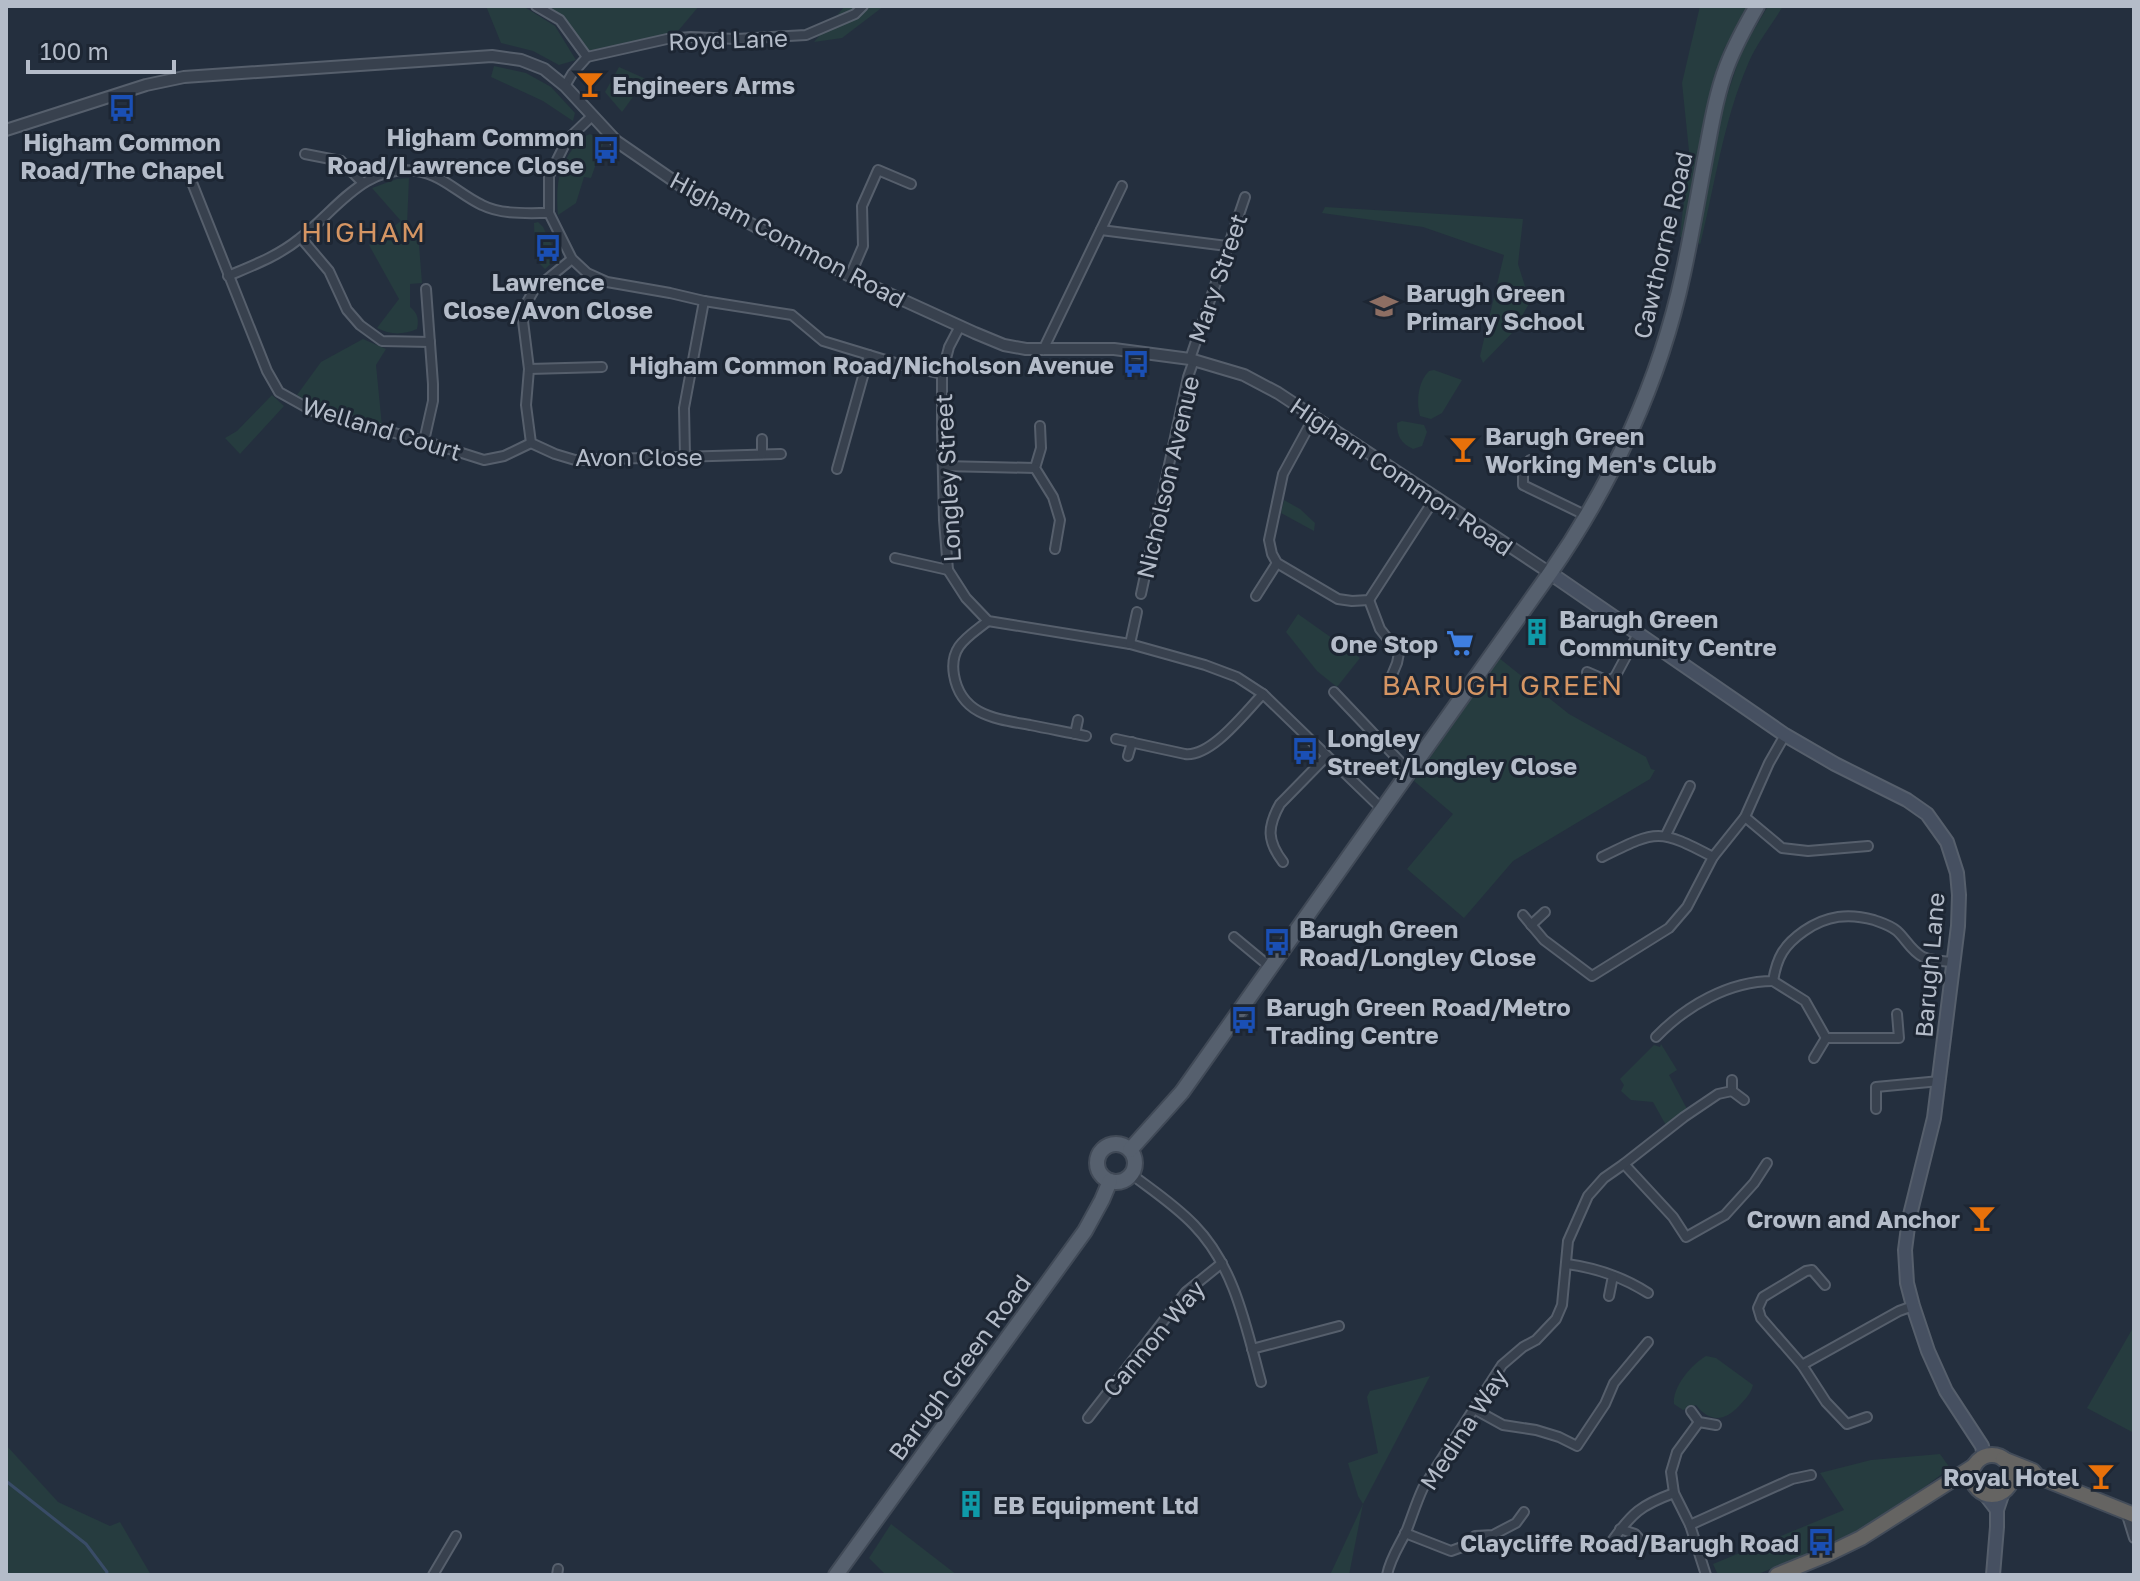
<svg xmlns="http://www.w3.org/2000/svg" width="2140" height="1581" font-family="'Golos Text',sans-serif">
  <rect width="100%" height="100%" fill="#242f3e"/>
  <g fill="#263c3f">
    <polygon points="486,6 523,6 555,26 576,60 559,65 533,51 501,43"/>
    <polygon points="549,6 699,6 678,31 588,51 564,17"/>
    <polygon points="845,6 884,6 842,38 814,42"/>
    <polygon points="1700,6 1750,6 1724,49 1699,148 1685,237 1680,237 1689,151 1682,83"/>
    <path d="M 1768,6 L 1783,6 C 1772,25 1756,44 1748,64 C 1723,122 1715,185 1700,245 L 1697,240 L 1711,144 L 1742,50 Z"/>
    <polygon points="494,66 526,73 551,87 575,113 573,121 543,101 491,77"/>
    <polygon points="619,67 646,79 622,112 605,92"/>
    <path d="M 590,134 L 604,141 L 591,178 L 584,177 L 576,203 L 558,215 C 556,188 557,168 575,146 C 580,140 582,137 590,134 Z"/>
    <path d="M 409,178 L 407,226 L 418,232 L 422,283 L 410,284 L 410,307 C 418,314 419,319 417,329 C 403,335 390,335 377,328 L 399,299 L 369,245 L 401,221 L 372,188 L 397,179 Z"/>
    <polygon points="1325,207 1523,219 1518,264 1530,302 1513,332 1483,363 1480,356 1504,255 1423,227 1322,213"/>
    <polygon points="538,222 543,227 556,254 555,260 545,269 535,259 534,223"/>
    <polygon points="363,339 386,349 376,365 382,426 315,406 297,395 321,362"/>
    <path d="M 1434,370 L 1462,380 L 1442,413 L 1431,419 L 1420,416 C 1416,401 1418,382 1429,371 Z"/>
    <polygon points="272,395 284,406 240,454 225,438 237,431"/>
    <path d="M 1402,421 L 1424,425 L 1427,432 L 1422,446 L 1413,449 C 1401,443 1397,437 1397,423 Z"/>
    <polygon points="1284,500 1300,509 1315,523 1314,531 1281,513"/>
    <polygon points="1298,614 1360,658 1337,687 1317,671 1286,632"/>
    <polygon points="1499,658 1569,714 1646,757 1651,769 1655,770 1650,779 1513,861 1464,918 1407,869 1453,814 1414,781"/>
    <polygon points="1661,1044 1677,1070 1669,1075 1687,1109 1667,1127 1653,1102 1631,1100 1621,1091 1624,1085 1620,1079 1654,1045 1660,1047"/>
    <polygon points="2134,1326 2134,1433 2087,1408"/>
    <path d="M 1706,1356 L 1716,1358 L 1753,1385 C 1751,1394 1745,1399 1739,1406 C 1724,1422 1709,1422 1696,1405 L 1683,1410 L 1674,1404 C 1672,1387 1692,1364 1706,1356 Z"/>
    <polygon points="1430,1376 1363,1504 1349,1575 1330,1575 1363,1504 1358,1496 1348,1463 1378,1453 1367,1397 1370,1391"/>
    <polygon points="6,1445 58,1502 110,1526 120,1522 151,1575 6,1575"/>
    <polygon points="1940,1454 1950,1468 1891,1512 1857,1533 1756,1575 1718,1575 1713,1564 1844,1510 1820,1473 1871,1460"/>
    <polygon points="891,1524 957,1575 886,1575 869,1558"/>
  </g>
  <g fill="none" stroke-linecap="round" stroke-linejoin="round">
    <polyline stroke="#394c67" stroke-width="3" points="6,1481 86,1544 107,1572 106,1575"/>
    <g stroke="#565f6c" stroke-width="12">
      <g id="minor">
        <polyline points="536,6 560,20 587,57 572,74 565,86"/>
        <polyline points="587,57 667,39 691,37 736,39 806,35 855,14 863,6"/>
        <polyline points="591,117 567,140 549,176 549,213 572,259 587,273 607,282 670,293 704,301 792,315 823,341 902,365 942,374"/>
        <polyline points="305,154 341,161 362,182"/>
        <polyline points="187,170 267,371 279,392 313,411 424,441 484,460 504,456 531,443"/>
        <polyline points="1101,230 1227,246"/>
        <polyline points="301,238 329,271 347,310 360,325 382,341 430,342"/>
        <polyline points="572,259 534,290 526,304 523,321 529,369 526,405 531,443 555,454 575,460 781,454"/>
        <path d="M 228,276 C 254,265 278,256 299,239 C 337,210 363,164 417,171 C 443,175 460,195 482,205 C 502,215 527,213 549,213"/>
        <polyline points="850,276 863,246 862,206 878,170 911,184"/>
        <polyline points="960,326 949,347 942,374 942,433 944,520 948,570 966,598 988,621 1130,644 1205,665 1237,677 1263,694 1382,809"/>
        <polyline points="1043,350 1122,186"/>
        <polyline points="1190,359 1245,197"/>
        <polyline points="529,369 602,367"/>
        <polyline points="1314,417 1283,474 1269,540 1272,554 1277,563 1338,599 1352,601 1369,600 1435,498"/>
        <polyline points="1040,426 1041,448 1035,468 1053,497 1060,520 1055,549"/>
        <polyline points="762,439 762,454"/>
        <polyline points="424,441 433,401 433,384 426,289"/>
        <polyline points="685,456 684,408 704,301"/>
        <polyline points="1530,460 1523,471 1523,485 1587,516"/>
        <polyline points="943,466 1035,468"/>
        <polyline points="837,469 869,355"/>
        <polyline points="895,558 948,570"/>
        <polyline points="1141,594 1188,377 1194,360"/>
        <polyline points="1256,596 1277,563"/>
        <polyline points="1369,600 1380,629 1399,653 1397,663 1392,675"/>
        <path d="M 988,621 C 968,637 949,646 954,675 C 961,716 997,719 1030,725 C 1049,729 1067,732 1086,736"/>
        <polyline points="1130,644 1137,612"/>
        <polyline points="1587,672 1608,681 1615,677 1638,634"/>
        <polyline points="1334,692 1409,771"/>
        <polyline points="1075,734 1078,720"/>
        <path d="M 1116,739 L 1185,754 C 1212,757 1245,712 1263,694"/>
        <polyline points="1128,756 1132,742"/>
        <polyline points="1745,817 1782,848 1808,851 1868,846"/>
        <polyline points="1666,835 1690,786"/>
        <path d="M 1602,857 C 1657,830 1658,828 1713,857"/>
        <path d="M 1283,862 C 1267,841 1267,827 1280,804 L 1327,756"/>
        <polyline points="1523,915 1544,940 1592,976 1669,928 1687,907 1713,857 1745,817 1769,763 1785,735"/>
        <polyline points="1531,925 1545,912"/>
        <polyline points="1234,937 1270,967"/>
        <polyline points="1773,981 1805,1001 1826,1038 1899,1038 1897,1014"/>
        <path d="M 1656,1037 C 1686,1006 1729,981 1773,981 C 1777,957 1784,945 1804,931 C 1827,915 1849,913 1874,920 C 1882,923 1890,925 1897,931 C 1906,939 1911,951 1923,957 C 1932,961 1943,961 1953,962"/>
        <polyline points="1814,1058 1826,1038"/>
        <polyline points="1732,1080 1732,1091 1744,1100"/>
        <polyline points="1876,1109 1876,1087 1940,1081"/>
        <polyline points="1624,1164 1673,1217 1686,1237 1725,1215 1754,1183 1767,1163"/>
        <path d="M 1131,1174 C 1152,1190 1175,1205 1194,1225 C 1235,1267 1246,1327 1261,1382"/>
        <path d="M 1567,1264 C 1597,1268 1623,1277 1648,1293"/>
        <polyline points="1825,1285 1812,1270 1806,1271 1763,1297 1758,1308 1761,1318 1802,1365 1826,1402 1847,1424 1867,1417"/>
        <polyline points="1609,1296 1613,1276"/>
        <polyline points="1252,1349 1339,1326"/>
        <polyline points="1802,1365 1899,1311 1913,1306"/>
        <polyline points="1474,1409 1503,1425 1536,1430 1559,1437 1577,1446 1605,1404 1614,1383 1648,1342"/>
        <polyline points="1691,1411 1699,1422 1716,1425"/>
        <polyline points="1088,1418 1186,1292 1222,1263"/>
        <polyline points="1699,1422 1677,1452 1671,1472 1674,1493 1690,1525 1706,1575"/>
        <polyline points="2126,1512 2134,1538"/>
        <polyline points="1690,1525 1792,1479 1811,1475"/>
        <polyline points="1620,1529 1635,1534 1642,1542"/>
        <polyline points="1405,1533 1451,1551 1462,1547 1475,1536 1493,1535 1516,1523 1524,1512"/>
        <path d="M 1612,1541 C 1632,1513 1641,1505 1674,1493"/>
        <polyline points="433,1575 456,1536"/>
        <polyline points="557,1575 558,1569"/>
        <path d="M 1387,1575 C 1390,1559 1399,1546 1406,1532 C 1412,1517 1416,1503 1423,1488 L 1502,1365 L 1523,1347 L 1536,1340 L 1556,1319 L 1562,1305 L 1568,1241 L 1588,1196 L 1604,1178 L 1624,1164 L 1684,1117 L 1718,1094 L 1732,1091"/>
      </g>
    </g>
    <g stroke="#565f6c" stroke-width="14">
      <polyline id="tertiary" points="6,130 146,85 184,77 492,56 521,60 544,69 565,86 616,141 690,192 850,276 975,333 1004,345 1026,349 1114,349 1190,359 1244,375 1278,393 1550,573"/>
    </g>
    <g stroke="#565f6c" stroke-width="16">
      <g id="secondary">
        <polyline points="1550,573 1785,735 1835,764 1907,800 1927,814 1947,842 1957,873 1959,895 1958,926 1934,1118 1909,1219 1905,1250 1907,1283 1913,1306 1928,1351 1946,1391 1982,1446 1984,1457"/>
        <polyline points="1984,1493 1997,1510"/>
        <polyline points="1993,1575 1997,1527 1997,1510 2003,1492"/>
      </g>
    </g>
    <g stroke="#414a57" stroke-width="18">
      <g id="primary">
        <circle cx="1116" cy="1163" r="19"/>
        <path d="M 1130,1150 L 1182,1092 L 1550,573 C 1612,484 1660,381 1683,274 C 1692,233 1699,190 1707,148 C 1712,121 1717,92 1727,66 C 1735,45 1746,25 1757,6"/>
        <polyline points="836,1575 1085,1231 1102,1200 1110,1181"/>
      </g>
    </g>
    <g stroke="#434c59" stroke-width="18">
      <g id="trunk">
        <circle cx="1992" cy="1475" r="20"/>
        <polyline points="2003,1459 2033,1471 2037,1476 2134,1515"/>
        <polyline points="1777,1575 1826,1555 1861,1538 1974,1466"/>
      </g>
    </g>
    <use href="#minor" stroke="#38414e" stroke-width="8"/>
    <use href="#tertiary" stroke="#38414e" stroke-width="10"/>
    <use href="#secondary" stroke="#465061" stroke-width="12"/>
    <use href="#primary" stroke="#56606e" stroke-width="14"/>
    <use href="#trunk" stroke="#656462" stroke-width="14"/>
  </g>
  <defs>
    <g id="bar-bare" transform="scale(2.16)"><path d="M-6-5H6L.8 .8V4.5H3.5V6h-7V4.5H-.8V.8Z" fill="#e8710a" stroke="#1d2633" stroke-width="2.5" paint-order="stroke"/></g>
    <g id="bus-bare" transform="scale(2.16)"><path d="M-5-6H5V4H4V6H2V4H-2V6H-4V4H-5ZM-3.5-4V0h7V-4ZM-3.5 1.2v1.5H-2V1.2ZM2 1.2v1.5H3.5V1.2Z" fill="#1a4fb4" stroke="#1d2633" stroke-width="2.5" paint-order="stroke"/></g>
    <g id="school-bare" transform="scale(2.16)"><path d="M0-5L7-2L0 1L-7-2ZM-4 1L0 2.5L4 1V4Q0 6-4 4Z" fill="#8d6e63" stroke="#1d2633" stroke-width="2.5" paint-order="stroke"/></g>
    <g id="building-bare" transform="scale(2.16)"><path d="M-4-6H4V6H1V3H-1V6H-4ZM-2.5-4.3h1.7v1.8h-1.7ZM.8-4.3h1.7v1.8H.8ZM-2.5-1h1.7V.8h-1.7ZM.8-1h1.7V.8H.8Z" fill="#0f9aa8" stroke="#1d2633" stroke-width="2.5" paint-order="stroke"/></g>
    <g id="supermarket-bare" transform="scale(2.16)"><path d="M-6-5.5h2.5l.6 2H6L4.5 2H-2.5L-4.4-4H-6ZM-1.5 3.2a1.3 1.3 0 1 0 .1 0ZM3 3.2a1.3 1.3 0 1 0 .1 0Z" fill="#3f7fe0" stroke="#1d2633" stroke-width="2.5" paint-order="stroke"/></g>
  </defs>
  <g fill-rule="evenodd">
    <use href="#bar-bare" x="590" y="84"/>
    <use href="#bus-bare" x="122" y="108"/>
    <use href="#bus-bare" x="606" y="150"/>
    <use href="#bus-bare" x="548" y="248"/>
    <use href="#school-bare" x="1384" y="306"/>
    <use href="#bus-bare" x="1136" y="364"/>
    <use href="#bar-bare" x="1463" y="449"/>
    <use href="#building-bare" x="1537" y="632"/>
    <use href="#supermarket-bare" x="1460" y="643"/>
    <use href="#bus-bare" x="1305" y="751"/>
    <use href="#bus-bare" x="1277" y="942"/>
    <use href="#bus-bare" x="1244" y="1020"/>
    <use href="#bar-bare" x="1982" y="1218"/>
    <use href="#bar-bare" x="2101" y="1476"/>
    <use href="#building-bare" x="971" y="1504"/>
    <use href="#bus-bare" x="1821" y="1542"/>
  </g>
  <g text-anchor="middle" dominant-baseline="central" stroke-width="6" stroke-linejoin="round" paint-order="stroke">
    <g font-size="24" fill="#b4bcc9" stroke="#1d2633">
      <text transform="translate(728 39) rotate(-2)">Royd Lane</text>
      <text transform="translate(788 239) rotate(28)">Higham Common Road</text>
      <text transform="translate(1662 245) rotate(-77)">Cawthorne Road</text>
      <text transform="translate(1217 278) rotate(-71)">Mary Street</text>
      <text transform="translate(382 428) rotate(17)">Welland Court</text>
      <text x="639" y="456">Avon Close</text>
      <text transform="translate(1402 476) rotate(34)">Higham Common Road</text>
      <text transform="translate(1167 477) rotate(-77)">Nicholson Avenue</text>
      <text transform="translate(947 478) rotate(-93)">Longley Street</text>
      <text transform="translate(1929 965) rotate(-85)">Barugh Lane</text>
      <text transform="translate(1153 1338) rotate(-50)">Cannon Way</text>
      <text transform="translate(959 1367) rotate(-54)">Barugh Green Road</text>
      <text transform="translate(1463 1429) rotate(-57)">Medina Way</text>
    </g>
    <g font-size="24" font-weight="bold" fill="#b4bcc9" stroke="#1d2633" text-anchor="start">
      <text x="612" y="84">Engineers Arms</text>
      <text x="584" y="136" text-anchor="end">Higham Common<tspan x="584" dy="28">Road/Lawrence Close</tspan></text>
      <text x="122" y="141" text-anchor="middle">Higham Common<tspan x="122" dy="28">Road/The Chapel</tspan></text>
      <text x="548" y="281" text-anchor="middle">Lawrence<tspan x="548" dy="28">Close/Avon Close</tspan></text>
      <text x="1406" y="292">Barugh Green<tspan x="1406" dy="28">Primary School</tspan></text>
      <text x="1114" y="364" text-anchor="end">Higham Common Road/Nicholson Avenue</text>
      <text x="1485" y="435">Barugh Green<tspan x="1485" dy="28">Working Men's Club</tspan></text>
      <text x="1559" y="618">Barugh Green<tspan x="1559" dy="28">Community Centre</tspan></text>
      <text x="1438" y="643" text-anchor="end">One Stop</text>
      <text x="1327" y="737">Longley<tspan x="1327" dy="28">Street/Longley Close</tspan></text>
      <text x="1299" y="928">Barugh Green<tspan x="1299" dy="28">Road/Longley Close</tspan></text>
      <text x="1266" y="1006">Barugh Green Road/Metro<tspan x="1266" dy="28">Trading Centre</tspan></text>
      <text x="1960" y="1218" text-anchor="end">Crown and Anchor</text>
      <text x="2079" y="1476" text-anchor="end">Royal Hotel</text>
      <text x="993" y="1504">EB Equipment Ltd</text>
      <text x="1799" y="1542" text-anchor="end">Claycliffe Road/Barugh Road</text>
    </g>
    <g font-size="28" letter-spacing="2" fill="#d59563" stroke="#1d2633">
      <text x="364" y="231">HIGHAM</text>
      <text x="1503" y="684">BARUGH GREEN</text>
    </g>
  </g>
  <rect width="2140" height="1581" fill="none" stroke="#b4bcc9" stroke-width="16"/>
  <path d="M28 60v12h146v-12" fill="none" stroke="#b4bcc9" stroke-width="4"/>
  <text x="40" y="60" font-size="24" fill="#b4bcc9" stroke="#1d2633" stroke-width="6" paint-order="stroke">100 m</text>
</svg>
